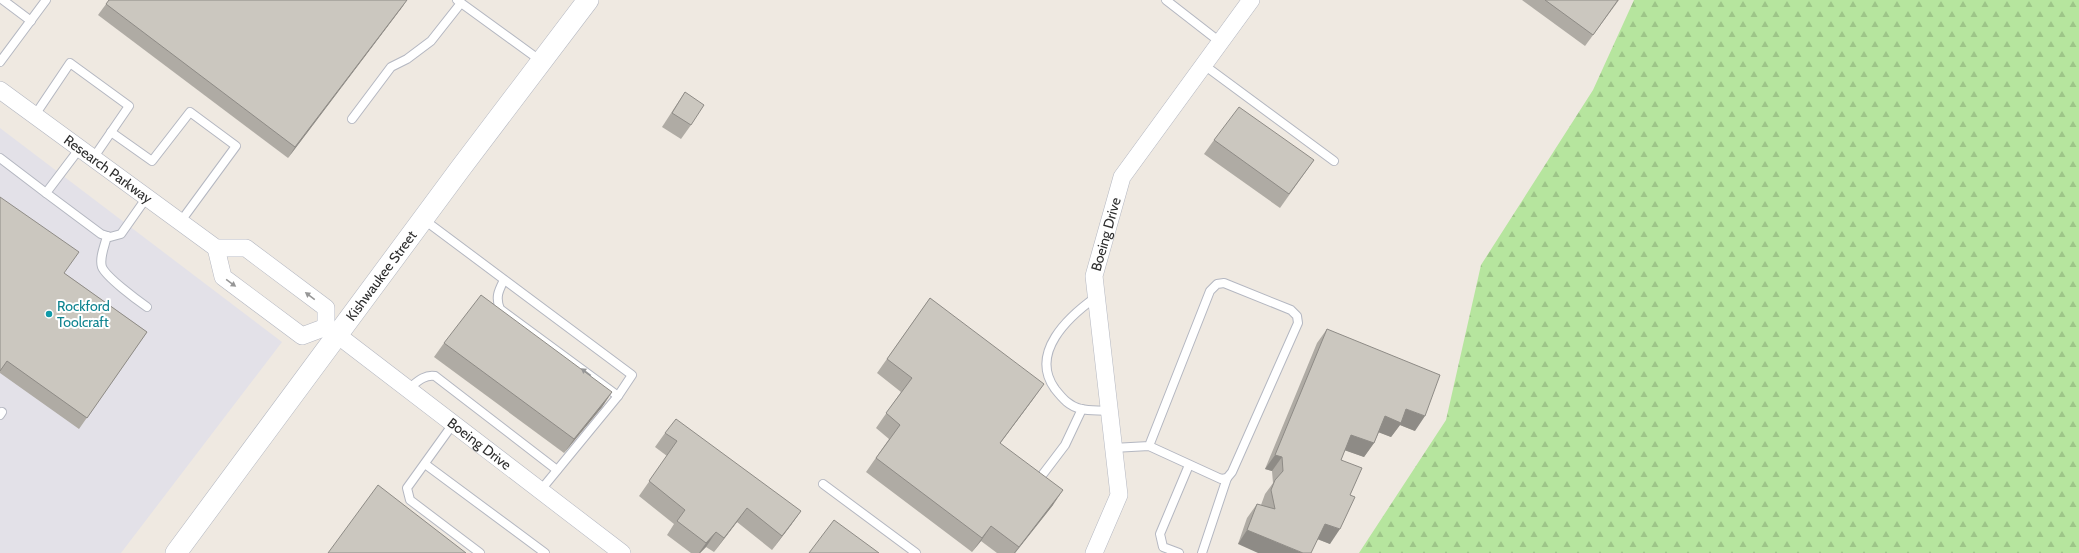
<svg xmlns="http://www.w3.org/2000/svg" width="2079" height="553" font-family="Cabin,sans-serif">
  <defs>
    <pattern id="forest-firs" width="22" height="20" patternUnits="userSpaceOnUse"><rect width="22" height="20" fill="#b6e59e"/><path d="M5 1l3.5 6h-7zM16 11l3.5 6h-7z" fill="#9dc588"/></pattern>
  </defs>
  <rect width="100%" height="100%" fill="#efe9e1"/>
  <polygon fill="#e3e1e8" points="0,128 282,342 121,553 0,553"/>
  <polygon fill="url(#forest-firs)" points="1634,0 2079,0 2079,553 1359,553 1446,420 1481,265 1593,90"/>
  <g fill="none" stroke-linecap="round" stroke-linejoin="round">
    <g stroke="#b4b7c1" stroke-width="10">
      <g id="service">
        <polyline points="3,0 31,21"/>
        <polyline points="457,0 541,61"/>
        <polyline points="1166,0 1220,42"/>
        <polyline points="0,62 46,0"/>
        <polyline points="1204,65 1334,161"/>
        <polyline points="35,115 70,63 129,106 94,157"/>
        <polyline points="352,119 391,67 407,59 431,41 461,3"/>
        <polyline points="111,132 152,161 190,112 236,146 181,221"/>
        <polyline points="80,148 46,193 101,234 110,237 121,234 147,197"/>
        <polyline points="0,158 46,193"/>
        <polyline points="423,219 632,375 618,396 540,491"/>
        <path d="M 107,236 C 105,245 99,258 102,267 C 106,277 137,300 147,307"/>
        <path d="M 504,280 C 499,290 495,297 500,309 L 618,396"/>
        <path d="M 1096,297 C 1068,317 1029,353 1055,389 C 1063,399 1069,406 1081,409 C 1090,411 1100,410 1109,411"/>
        <path d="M 408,389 C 416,383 424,374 435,376 L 557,470"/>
        <polyline points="0,415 2,412"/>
        <polyline points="453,424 407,488 410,500 480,553"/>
        <polyline points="1113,448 1149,446 1221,479 1227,478 1232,472 1298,323 1297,316 1291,310 1224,283 1217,284 1210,291 1149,446"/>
        <polyline points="425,464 545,553"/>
        <polyline points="1043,474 1065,445 1082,409"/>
        <polyline points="823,484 916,553"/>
        <polyline points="1179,553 1163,547 1160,534 1189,465"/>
        <polyline points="1202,553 1227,478"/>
      </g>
    </g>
    <g stroke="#b4b7c1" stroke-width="18">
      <g id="minor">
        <path id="s1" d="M 0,90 L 216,248 L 246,248 L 326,308 L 326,327"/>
        <polyline points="216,248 223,277 302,336 326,327"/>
        <path id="s2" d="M 327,327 L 622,553"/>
        <path id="s3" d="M 1094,553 L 1119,495 L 1094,276 L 1122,177 L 1251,0"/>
      </g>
    </g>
    <g stroke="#b4b7c1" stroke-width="22">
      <g id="tertiary">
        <path id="s4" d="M 176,553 L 460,169 L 588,0"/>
      </g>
    </g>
    <use href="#service" stroke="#fff" stroke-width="8"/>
    <use href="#minor" stroke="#fff" stroke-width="17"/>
    <use href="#tertiary" stroke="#fff" stroke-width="21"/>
  </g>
  <g fill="#afaba4">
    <polygon points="109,0 403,6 288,158 98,15"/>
    <polygon points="1522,0 1619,0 1585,46"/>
    <polygon points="685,92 691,125 681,139 662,127 675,107"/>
    <polygon points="1214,140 1314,160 1280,208 1204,154"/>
    <polygon points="0,197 64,273 147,332 79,429 0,373"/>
    <polygon points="930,298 1034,398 1000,443 1053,505 1015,553 997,553 981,541 972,552 866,472 889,439 876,428 901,392 877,373"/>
    <polygon points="1327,329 1415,431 1400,425 1391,437 1379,432 1374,443 1364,457 1345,450 1341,460 1330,544 1317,539 1238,544 1247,518 1257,504 1261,505 1265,494 1273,483 1272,471 1265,469 1317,343"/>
    <polygon points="444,343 612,392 602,407 564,453 434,357"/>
    <polygon points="665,433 801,511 791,525 772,550 737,522 714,552 706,547 700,553 691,553 667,535 674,524 639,496 667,456 655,447"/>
  </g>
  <g fill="#8e8b86">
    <polygon points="407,0 403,6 288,158 295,147"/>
    <polygon points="1044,384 1034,398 990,457 1000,443"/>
    <polygon points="612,392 602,407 564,453 574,439"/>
    <polygon points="1406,409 1425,416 1415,431 1400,425 1391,437 1375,431 1385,416"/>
    <polygon points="1351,435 1374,443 1364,457 1341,449"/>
    <polygon points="1275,455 1282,457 1272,471 1265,469"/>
    <polygon points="1063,490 1053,505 1015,553 1014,553"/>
    <polygon points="747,508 737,522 714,552 724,538"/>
    <polygon points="801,511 791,525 772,550 782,536"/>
    <polygon points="1325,524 1340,529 1330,544 1315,538"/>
    <polygon points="991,526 981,541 972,552 982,538"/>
    <polygon points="1247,530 1303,553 1258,553 1238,544"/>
    <polygon points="716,532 706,547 700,553 699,553 706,543"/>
  </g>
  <g fill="#cbc7bf" stroke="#8e8b86">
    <polygon points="109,0 407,0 295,147 106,4"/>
    <polygon points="1545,0 1618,0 1593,35"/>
    <polygon points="685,92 704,105 691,125 672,113"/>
    <polygon points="1239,107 1314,160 1289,194 1214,140"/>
    <polygon points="0,197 79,252 64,273 147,332 87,418 7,361 0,371"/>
    <polygon points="481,295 612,392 574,439 444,343"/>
    <polygon points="930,298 1044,384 1000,443 1063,490 1019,547 991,526 982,538 876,458 900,425 886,413 912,378 887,359"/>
    <polygon points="1327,329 1440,375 1425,416 1406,409 1401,423 1385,416 1374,443 1351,435 1341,460 1362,468 1350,495 1355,497 1340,529 1325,524 1311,553 1303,553 1247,530 1257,504 1275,509 1271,490 1275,480 1283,471 1282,457 1275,455"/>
    <polygon points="676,419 801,511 782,536 747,508 724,538 716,532 706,543 677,521 685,510 649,481 677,441 665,433"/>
    <polygon points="378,485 466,553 328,553"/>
    <polygon points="834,520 879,553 809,553"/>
  </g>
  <defs><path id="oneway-solid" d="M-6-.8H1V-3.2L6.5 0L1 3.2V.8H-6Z"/></defs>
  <g fill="#969696">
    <use href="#oneway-solid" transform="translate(231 283) rotate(36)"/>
    <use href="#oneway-solid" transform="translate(310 296) rotate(-143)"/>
    <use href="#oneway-solid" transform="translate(586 372) rotate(-144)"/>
  </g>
  <circle fill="#0f9aa8" stroke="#fff" stroke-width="1.5" cx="49" cy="314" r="4"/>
  <g text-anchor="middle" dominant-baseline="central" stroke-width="4" stroke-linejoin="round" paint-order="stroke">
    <g font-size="14" fill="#2e2e2e" stroke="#fff">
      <text stroke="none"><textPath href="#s1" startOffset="134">Research Parkway</textPath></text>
      <text stroke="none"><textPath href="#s3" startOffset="327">Boeing Drive</textPath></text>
      <text stroke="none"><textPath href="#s4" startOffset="345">Kishwaukee Street</textPath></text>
      <text stroke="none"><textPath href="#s2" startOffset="192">Boeing Drive</textPath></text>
    </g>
    <g font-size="14" fill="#0d838f" stroke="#fff" text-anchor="start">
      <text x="57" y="306">Rockford<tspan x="57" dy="16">Toolcraft</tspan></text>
    </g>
  </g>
</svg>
